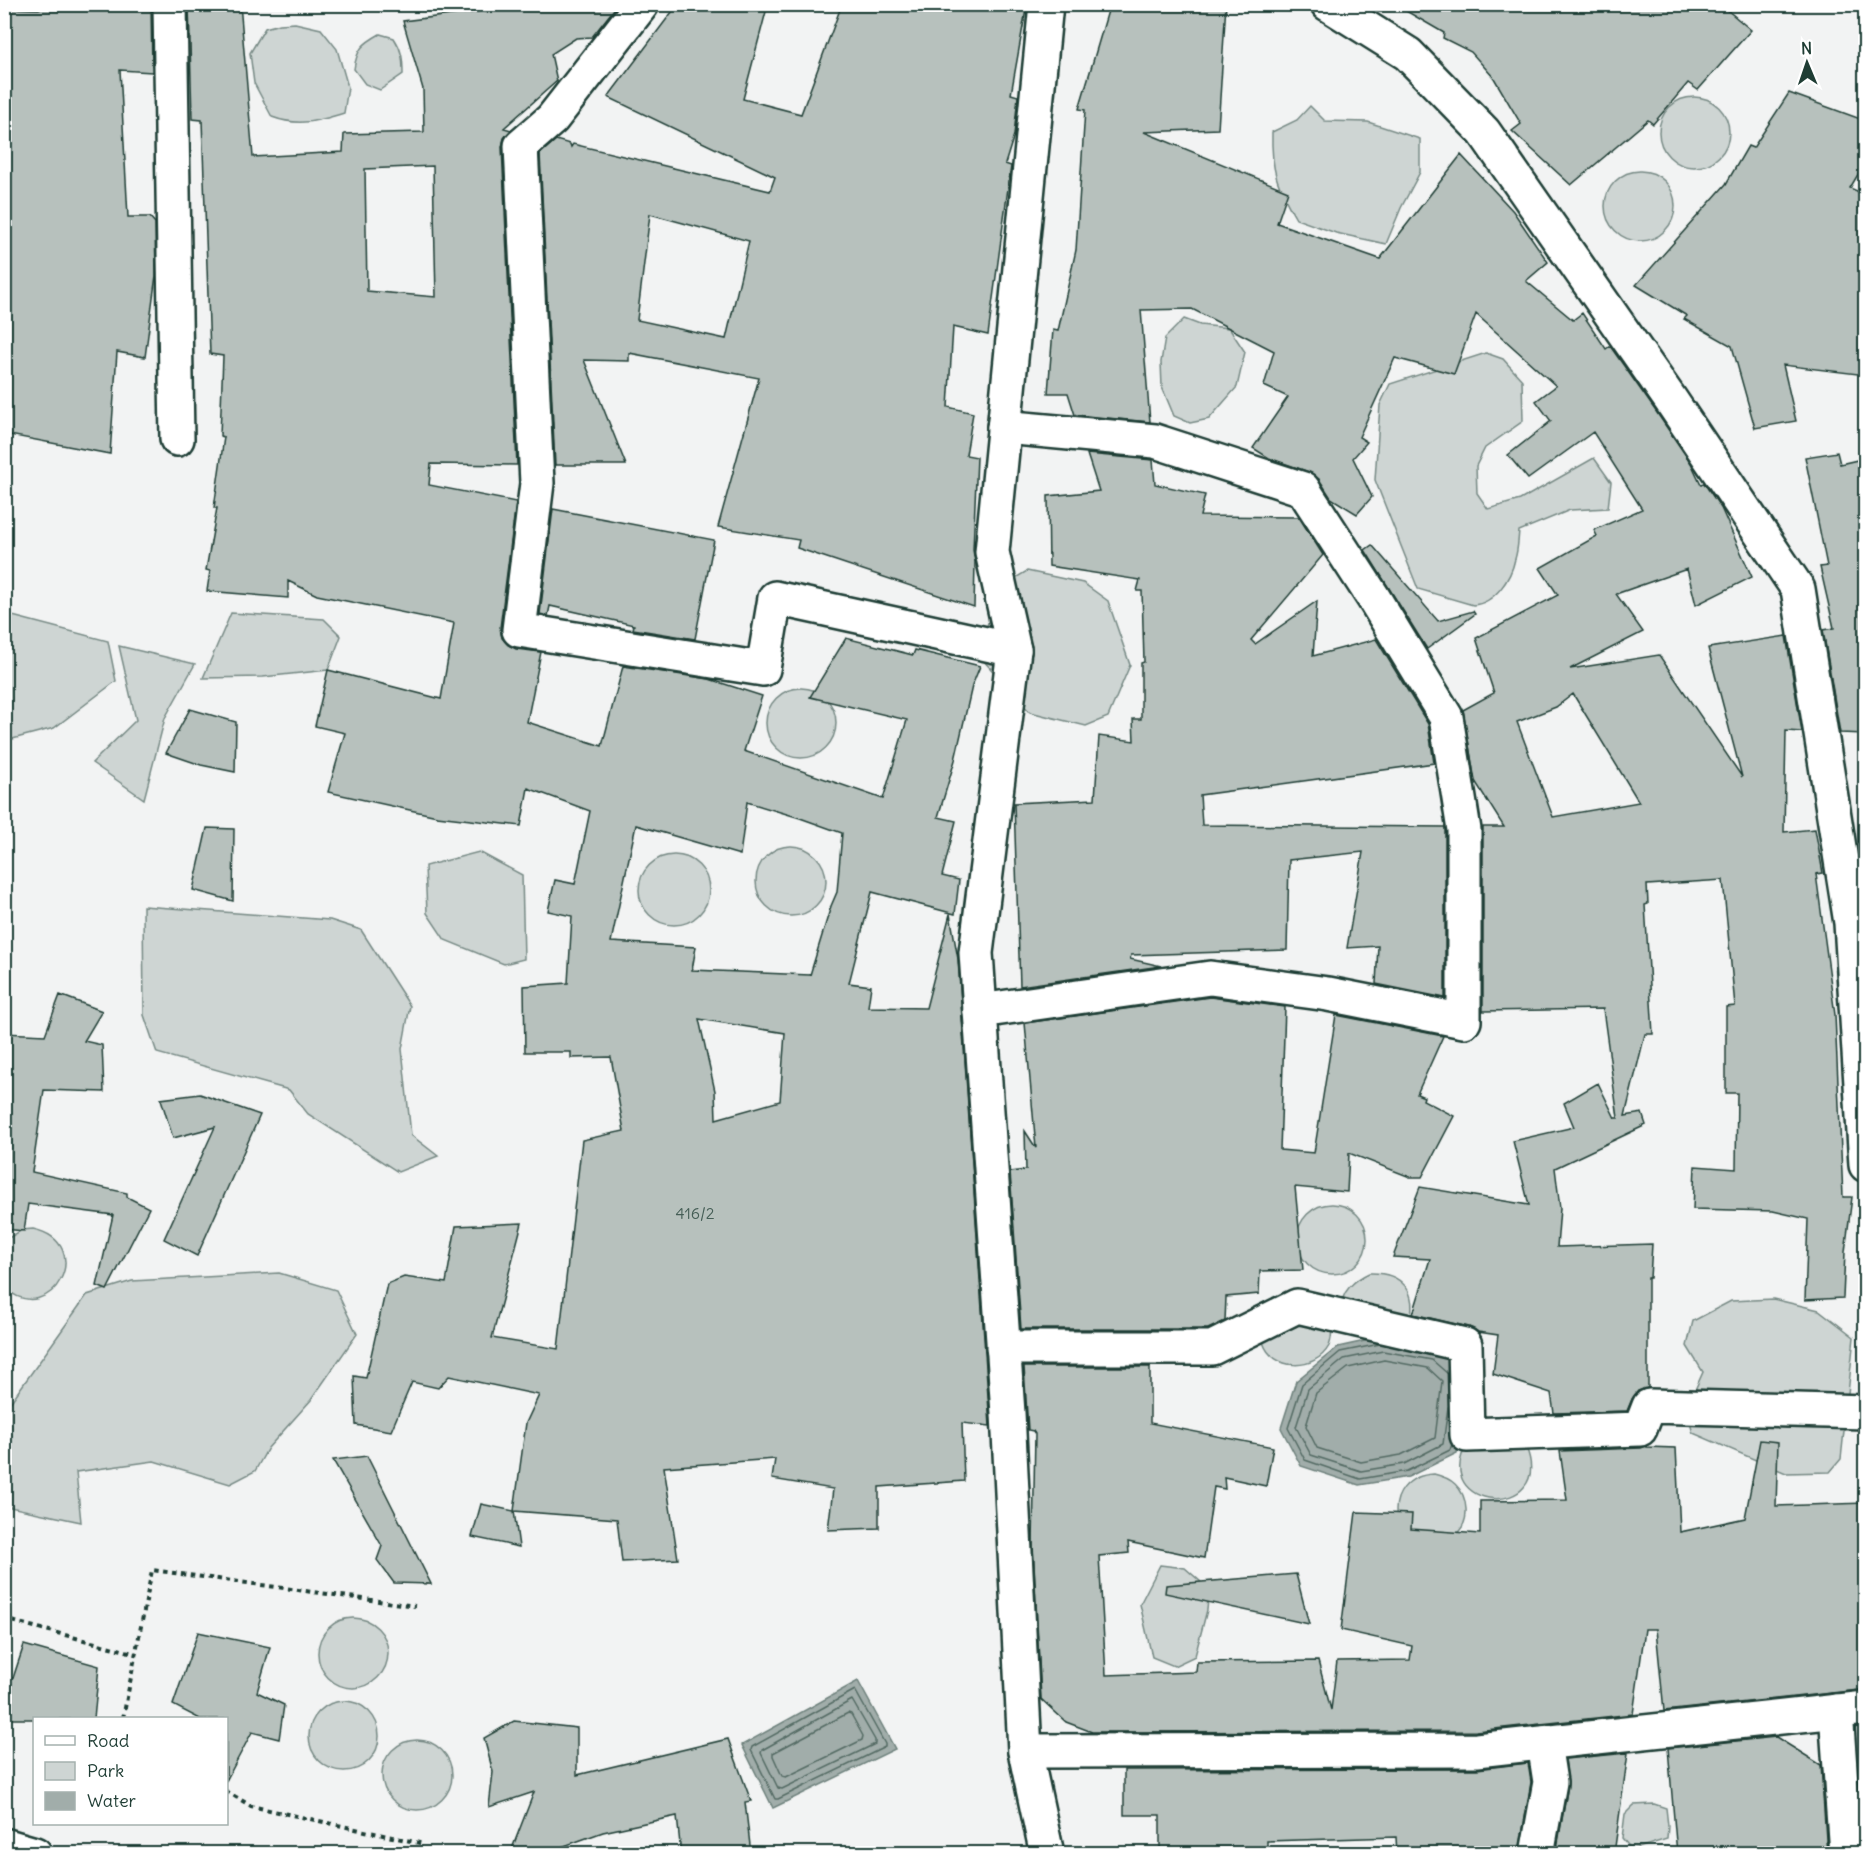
<svg xmlns="http://www.w3.org/2000/svg" width="1870" height="1858" font-family="Delius,sans-serif">
  <rect width="100%" height="100%" fill="#f2f3f3"/>
  <filter id="ink" filterUnits="userSpaceOnUse"><feTurbulence type="fractalNoise" baseFrequency=".0167" numOctaves="2"/><feDisplacementMap in="SourceGraphic" scale="12" xChannelSelector="R" yChannelSelector="G"/><feConvolveMatrix kernelMatrix="1 2 1 2 8 2 1 2 1" color-interpolation-filters="sRGB"/></filter>
  <g filter="url(#ink)">
    <g fill="#ced5d3" stroke="#768984" stroke-width="1.5">
      <path d="M 295,23 L 321,29 L 337,49 L 348,87 L 344,113 C 318,121 299,127 272,117 L 254,83 L 250,53 L 265,28 L 280,24 Z"/>
      <path d="M 380,34 L 394,38 C 402,50 403,59 403,74 L 380,90 L 365,84 L 354,69 C 357,49 362,44 380,34 Z"/>
      <circle cx="1694" cy="132" r="35"/>
      <path d="M 1310,106 L 1325,121 L 1368,122 L 1420,139 L 1420,172 L 1401,208 L 1386,244 L 1336,233 L 1296,219 C 1277,186 1271,171 1272,132 L 1297,120 Z"/>
      <circle cx="1640" cy="206" r="35"/>
      <polygon points="1184,319 1200,325 1229,328 1245,352 1237,387 1209,419 1190,423 1174,416 1162,387 1161,362 1165,338"/>
      <path d="M 1486,353 L 1503,359 L 1522,380 L 1523,421 L 1485,448 L 1476,466 L 1477,493 L 1488,509 L 1520,500 L 1594,458 L 1611,482 L 1608,508 L 1570,510 L 1519,531 C 1518,540 1518,550 1515,559 C 1511,579 1494,604 1473,605 L 1418,589 L 1375,480 L 1380,405 L 1390,384 Z"/>
      <polygon points="1027,571 1083,583 1108,601 1130,665 1108,717 1086,726 1030,712 981,658 994,591"/>
      <polygon points="231,613 324,619 341,636 328,670 263,677 203,678"/>
      <polygon points="5,614 108,641 116,681 54,728 5,741"/>
      <polygon points="119,646 195,664 165,718 144,799 92,763 136,720"/>
      <circle cx="801" cy="723" r="35"/>
      <circle cx="791" cy="881" r="35"/>
      <polygon points="479,852 522,875 524,959 504,964 445,940 427,913 425,866"/>
      <circle cx="674" cy="890" r="35"/>
      <polygon points="143,906 330,920 361,930 410,1006 402,1049 411,1135 438,1156 398,1172 308,1114 289,1090 157,1053 144,1015"/>
      <circle cx="1332" cy="1239" r="35"/>
      <path d="M 33,1229 C 98,1243 51,1330 5,1288 L 5,1240 L 22,1230 Z"/>
      <polygon points="279,1273 336,1290 357,1334 311,1400 268,1448 255,1471 230,1484 154,1461 76,1472 81,1522 5,1506 5,1410 87,1295 132,1281"/>
      <path d="M 1369,1273 C 1401,1272 1419,1291 1409,1323 L 1369,1342 C 1358,1337 1356,1332 1350,1322 C 1348,1318 1345,1313 1343,1309 C 1338,1293 1356,1279 1369,1273 Z"/>
      <polygon points="1773,1299 1819,1310 1854,1337 1841,1459 1830,1472 1786,1473 1693,1433 1686,1410 1703,1372 1687,1346 1693,1321 1731,1301"/>
      <path d="M 1263,1318 L 1332,1323 C 1332,1331 1332,1339 1329,1346 C 1315,1372 1272,1371 1263,1342 C 1261,1335 1263,1325 1263,1318 Z"/>
      <path d="M 1468,1442 L 1526,1447 C 1556,1521 1427,1512 1468,1442 Z"/>
      <path d="M 1434,1474 C 1442,1476 1449,1478 1455,1484 C 1468,1496 1471,1522 1456,1534 C 1450,1539 1441,1541 1434,1544 L 1397,1520 C 1392,1494 1408,1475 1434,1474 Z"/>
      <polygon points="1160,1565 1185,1568 1209,1589 1207,1610 1195,1656 1174,1666 1152,1657 1140,1604"/>
      <circle cx="353" cy="1653" r="35"/>
      <circle cx="344" cy="1736" r="35"/>
      <circle cx="417" cy="1775" r="35"/>
      <polygon points="1654,1804 1666,1808 1668,1826 1667,1839 1632,1850 1622,1838 1625,1814 1634,1805"/>
    </g>
    <g fill="#a1adaa" stroke="#6d807b" stroke-width="1.5">
      <polygon points="1383,1337 1438,1347 1466,1373 1457,1453 1408,1477 1359,1485 1301,1466 1281,1428 1296,1381 1338,1347"/>
      <polygon points="858,1681 895,1749 773,1808 742,1745"/>
    </g>
    <g fill="none" stroke-linecap="round" stroke-linejoin="round">
      <g stroke="#536a63" stroke-width="1.5">
        <polyline points="1380,1344 1340,1352 1302,1384 1288,1428 1305,1460 1360,1479 1407,1471 1450,1450 1452,1444"/>
        <polygon points="1384,1360 1428,1368 1442,1381 1435,1438 1401,1455 1361,1462 1317,1448 1306,1426 1316,1393 1348,1368"/>
        <polyline points="1448,1374 1432,1360 1383,1351 1344,1359 1308,1389 1296,1427 1311,1455 1361,1471 1404,1464 1443,1444 1448,1407"/>
        <polygon points="855,1690 885,1744 885,1747 778,1799 775,1799 751,1750 752,1747"/>
        <polygon points="852,1700 875,1740 875,1744 782,1789 778,1788 761,1753 762,1750"/>
        <polygon points="848,1713 851,1714 863,1736 862,1740 786,1777 782,1776 773,1756 773,1753"/>
      </g>
    </g>
    <g fill="#b7c1bd" stroke="#1f3d34" stroke-width="1.5" fill-rule="evenodd">
      <polygon points="58,4 151,4 152,72 120,70 128,217 150,217 155,223 156,275 145,357 117,352 110,454 4,434 4,291 11,181 4,125 4,8 38,9"/>
      <path d="M 189,4 L 240,4 L 253,157 L 343,152 L 344,134 L 424,132 L 423,89 L 403,21 L 499,9 L 499,4 L 618,4 L 592,37 L 576,38 L 551,54 L 557,81 L 504,128 L 511,130 L 504,138 L 502,147 L 517,465 L 431,464 L 429,485 L 516,502 L 500,628 L 502,638 L 508,645 L 516,649 L 541,652 L 527,722 L 602,746 L 623,666 L 709,679 L 762,696 L 744,751 L 883,799 L 907,720 L 810,697 L 846,638 L 913,655 L 915,650 L 980,666 L 972,686 L 955,760 L 938,817 L 956,821 L 942,876 L 959,880 L 955,914 L 872,892 L 849,983 L 871,986 L 868,1007 L 926,1008 L 950,914 L 958,959 L 990,1426 L 962,1423 L 964,1481 L 879,1487 L 879,1528 L 828,1530 L 833,1489 L 772,1479 L 775,1459 L 664,1467 L 678,1559 L 622,1562 L 617,1519 L 514,1511 L 526,1423 L 539,1395 L 449,1376 L 438,1388 L 412,1382 L 391,1431 L 356,1425 L 354,1376 L 366,1378 L 387,1284 L 404,1277 L 446,1283 L 456,1226 L 522,1223 L 492,1338 L 558,1349 L 582,1140 L 624,1131 L 611,1057 L 571,1058 L 571,1052 L 525,1052 L 524,986 L 568,983 L 572,916 L 548,911 L 555,880 L 575,884 L 590,811 L 528,788 L 521,826 L 437,816 L 328,792 L 345,733 L 315,726 L 328,670 L 441,699 L 454,623 L 317,595 L 288,581 L 288,598 L 207,591 L 210,571 L 206,570 L 217,508 L 214,508 L 224,437 L 220,436 L 223,356 L 210,354 L 202,120 L 192,119 ZM 433,166 L 436,297 L 367,291 L 365,169 ZM 747,802 L 800,818 L 842,833 L 837,892 L 831,906 L 810,975 L 692,970 L 696,947 L 611,942 L 636,825 L 740,855 ZM 699,1019 L 785,1033 L 780,1101 L 716,1119 L 715,1091 Z"/>
      <path d="M 678,4 L 768,4 L 743,99 L 801,114 L 842,4 L 1027,4 L 1011,94 L 1018,96 L 1014,135 L 1005,164 L 1011,166 L 988,335 L 953,327 L 948,407 L 973,413 L 966,455 L 977,457 L 973,550 L 975,562 L 974,607 L 797,548 L 799,540 L 718,527 L 759,378 L 629,353 L 629,361 L 584,360 L 626,465 L 555,465 L 540,154 L 556,140 L 570,144 L 571,147 L 573,144 L 770,191 L 775,177 L 608,97 ZM 650,214 L 749,241 L 726,339 L 637,320 Z"/>
      <path d="M 1110,4 L 1226,4 L 1218,129 L 1144,132 L 1288,191 L 1277,223 L 1380,259 L 1461,155 L 1513,211 L 1548,262 L 1526,281 L 1573,320 L 1582,313 L 1606,349 L 1610,346 L 1655,410 L 1691,463 L 1701,484 L 1704,483 L 1721,508 L 1752,577 L 1696,605 L 1687,569 L 1616,594 L 1643,632 L 1570,669 L 1659,655 L 1742,777 L 1708,648 L 1786,636 L 1802,732 L 1786,731 L 1784,832 L 1815,829 L 1823,873 L 1816,874 L 1835,1015 L 1843,1197 L 1852,1197 L 1845,1252 L 1843,1298 L 1805,1300 L 1808,1219 L 1773,1211 L 1693,1209 L 1695,1166 L 1736,1169 L 1737,1093 L 1726,1093 L 1726,1007 L 1735,1006 L 1723,880 L 1647,885 L 1648,904 L 1645,905 L 1653,1034 L 1645,1034 L 1625,1116 L 1642,1113 L 1646,1125 L 1555,1168 L 1560,1208 L 1557,1247 L 1652,1244 L 1650,1278 L 1648,1278 L 1648,1388 L 1638,1391 L 1632,1399 L 1627,1411 L 1554,1413 L 1551,1393 L 1493,1374 L 1498,1335 L 1478,1332 L 1469,1327 L 1413,1314 L 1430,1259 L 1393,1257 L 1420,1187 L 1529,1205 L 1513,1141 L 1574,1127 L 1564,1103 L 1598,1083 L 1615,1118 L 1618,1118 L 1603,1009 L 1483,1011 L 1483,827 L 1504,827 L 1475,781 L 1463,710 L 1494,693 L 1476,638 L 1558,595 L 1540,568 L 1597,536 L 1594,530 L 1642,509 L 1593,432 L 1528,479 L 1508,455 L 1551,421 L 1536,401 L 1556,386 L 1476,314 L 1454,374 L 1395,358 L 1359,437 L 1367,442 L 1353,458 L 1372,497 L 1357,514 L 1331,498 L 1319,479 L 1309,472 L 1269,458 L 1253,448 L 1288,397 L 1264,386 L 1274,351 L 1192,309 L 1141,310 L 1150,422 L 1075,415 L 1068,393 L 1048,393 L 1053,330 L 1058,331 L 1076,250 L 1085,110 L 1079,109 ZM 1573,694 L 1639,802 L 1553,817 L 1517,722 L 1556,707 Z"/>
      <polygon points="1394,4 1720,4 1751,30 1698,90 1688,83 1653,124 1648,120 1571,185 1512,131 1521,124 1494,78 1471,52 1443,38 1444,33"/>
      <polygon points="1789,93 1866,121 1866,161 1850,188 1866,195 1866,375 1783,365 1796,421 1755,428 1732,346 1684,319 1687,316 1636,285 1726,184 1748,146 1753,148"/>
      <polygon points="1837,452 1840,464 1866,458 1866,734 1840,733 1823,630 1834,628 1820,567 1827,566 1805,457"/>
      <polygon points="1087,454 1153,460 1155,484 1205,495 1200,516 1299,517 1323,555 1251,640 1255,644 1317,601 1313,656 1376,639 1428,724 1434,763 1200,795 1202,825 1445,827 1445,998 1376,984 1378,946 1347,948 1363,852 1289,860 1287,950 1131,955 1130,959 1161,966 1020,986 1014,803 1095,799 1099,736 1134,741 1133,719 1141,719 1141,663 1144,662 1142,591 1137,591 1140,580 1049,566 1048,496 1099,491"/>
      <polygon points="553,509 714,540 695,639 633,629 634,625 550,606 548,616 540,614"/>
      <polygon points="1372,545 1438,621 1473,611 1475,614 1427,649 1365,550"/>
      <polygon points="190,709 236,722 235,772 201,765 166,753"/>
      <polygon points="207,828 234,829 233,901 193,890"/>
      <polygon points="60,995 102,1011 84,1041 102,1045 104,1092 44,1090 32,1172 127,1193 127,1197 149,1208 107,1290 97,1286 113,1215 28,1204 24,1231 4,1229 6,1068 4,1068 4,1033 45,1035"/>
      <polygon points="1210,997 1285,1007 1280,1150 1314,1153 1336,1015 1443,1036 1417,1094 1424,1097 1423,1100 1454,1116 1422,1177 1410,1177 1349,1153 1347,1192 1295,1187 1303,1270 1260,1271 1259,1294 1226,1297 1225,1321 1208,1329 1021,1329 1010,1172 1026,1170 1025,1131 1036,1148 1025,1023"/>
      <polygon points="200,1094 260,1115 197,1256 164,1239 215,1127 173,1138 161,1099"/>
      <polygon points="1024,1367 1150,1367 1150,1423 1273,1447 1266,1486 1224,1477 1225,1489 1214,1487 1204,1558 1128,1542 1129,1553 1099,1556 1106,1675 1196,1672 1197,1662 1318,1661 1331,1710 1337,1661 1410,1660 1412,1646 1341,1630 1356,1512 1412,1514 1411,1529 1480,1534 1480,1501 1567,1500 1560,1451 1641,1448 1647,1446 1647,1447 1676,1448 1680,1532 1745,1518 1760,1440 1778,1442 1776,1506 1866,1503 1866,1684 1859,1690 1664,1711 1656,1629 1645,1629 1633,1714 1476,1731 1092,1732 1066,1722 1041,1699 1033,1545 1035,1434 1033,1431 1028,1430"/>
      <polygon points="367,1456 431,1584 394,1583 377,1560 382,1546 333,1460"/>
      <polygon points="481,1504 514,1511 519,1547 472,1537"/>
      <polygon points="1296,1574 1309,1624 1165,1593 1166,1585"/>
      <polygon points="198,1632 270,1647 257,1692 284,1705 279,1739 252,1732 226,1781 226,1719 200,1719 173,1705"/>
      <polygon points="24,1645 99,1666 94,1719 4,1719 4,1676 13,1678"/>
      <polygon points="514,1721 577,1728 577,1775 728,1739 751,1801 745,1802 751,1854 681,1854 677,1816 603,1832 542,1854 510,1854 534,1792 489,1807 493,1772 484,1738"/>
      <polygon points="1776,1737 1821,1765 1827,1854 1677,1854 1668,1748"/>
      <polygon points="1628,1753 1614,1854 1556,1854 1568,1785 1565,1759"/>
      <polygon points="1528,1763 1531,1782 1519,1854 1397,1854 1396,1837 1267,1841 1267,1848 1222,1849 1222,1854 1160,1854 1160,1815 1124,1815 1124,1770 1477,1769"/>
    </g>
    <g fill="none" stroke-linecap="round" stroke-linejoin="round">
      <g stroke="#1f3d34" stroke-width="38">
        <g id="minor">
          <polyline points="170,4 177,439"/>
          <polyline points="642,4 552,119 521,146 537,483 519,630 763,669 775,598 1014,650"/>
          <polyline points="1328,4 1408,54 1484,132 1670,399 1798,589 1851,923 1866,1165"/>
          <polyline points="980,1011 1210,978 1328,994 1464,1021 1464,830 1446,717 1373,597 1303,489 1155,441 1004,427"/>
          <polyline points="1003,1348 1212,1348 1297,1306 1465,1345 1467,1435 1640,1429 1649,1406 1866,1412"/>
          <polyline points="1836,1711 1846,1854"/>
          <polyline points="1025,1751 1477,1750 1866,1708"/>
          <polyline points="4,1845 35,1854"/>
          <polyline points="1537,1854 1550,1782 1544,1743"/>
        </g>
      </g>
      <g stroke="#1f3d34" stroke-width="38">
        <polyline id="tertiary" points="1046,4 992,552 1014,650 976,953 1008,1413 1025,1751 1047,1854"/>
      </g>
      <g stroke="#1f3d34" stroke-width="4" stroke-dasharray="4.5 4.5" stroke-linecap="butt">
        <polyline points="4,1619 137,1654"/>
        <polyline points="123,1718 152,1570 415,1606"/>
        <polyline points="226,1791 251,1806 424,1844"/>
      </g>
      <use href="#minor" stroke="#fff" stroke-width="33"/>
      <use href="#tertiary" stroke="#fff" stroke-width="33"/>
    </g>
  </g>
  <g text-anchor="middle" dominant-baseline="central" stroke-width="5" stroke-linejoin="round" paint-order="stroke">
    <g font-size="16" fill="#455e56">
      <text x="695" y="1213">416/2</text>
    </g>
  </g>
  <rect width="1870" height="1858" fill="none" stroke="#fff" stroke-width="24"/>
  <rect x="12" y="12" width="1846" height="1834" fill="none" stroke="#1f3d34" stroke-width="2" filter="url(#ink)"/>
  <rect x="33" y="1717" width="195" height="108" fill="#ffffff" stroke="#a5b1ae" stroke-width="1.5"/>
  <rect x="45" y="1736" width="30" height="9" fill="#ffffff" stroke="#a5b1ae" stroke-width="1.5"/>
  <text x="87" y="1747" font-size="18" fill="#1f3d34">Road</text>
  <rect x="45" y="1762" width="30" height="18" fill="#ced5d3" stroke="#a5b1ae" stroke-width="1.5"/>
  <text x="87" y="1777" font-size="18" fill="#1f3d34">Park</text>
  <rect x="45" y="1792" width="30" height="18" fill="#a1adaa" stroke="#a5b1ae" stroke-width="1.5"/>
  <text x="87" y="1807" font-size="18" fill="#1f3d34">Water</text>
  <g transform="translate(1807 63) rotate(358)" stroke="#ffffff" stroke-width="4.5" paint-order="stroke">
  <path d="M0-4.5L10 22L0 15L-10 22Z" fill="#1f3d34"/>
  <text y="-9" font-size="16" font-weight="bold" text-anchor="middle" fill="#1f3d34">N</text>
  </g>
</svg>
